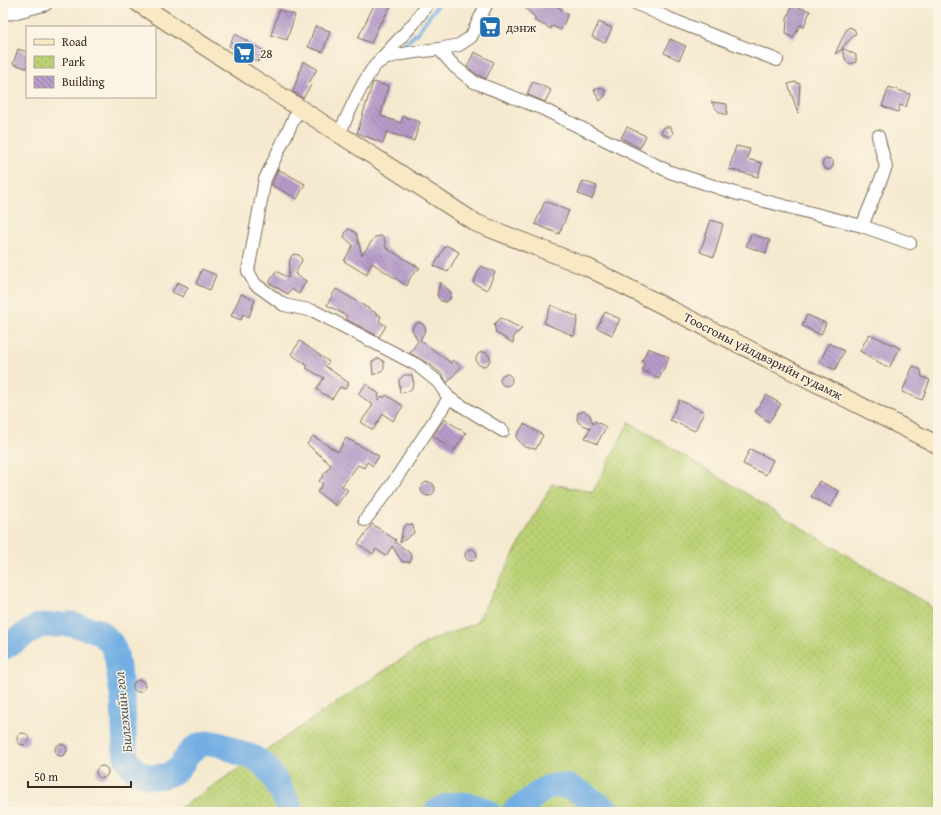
<svg xmlns="http://www.w3.org/2000/svg" width="941" height="815" font-family="'Gentium Book Plus',serif">
  <defs>
    <pattern id="park-dots" width="8" height="8" patternUnits="userSpaceOnUse"><rect width="8" height="8" fill="#bad175"/><path d="M2 2h.1M6 6h.1" fill="none" stroke="#a1b465" stroke-width="1.8" stroke-linecap="round"/></pattern>
    <pattern id="building-back-hatch" width="6" height="6" patternUnits="userSpaceOnUse"><rect width="6" height="6" fill="#b69cca"/><path d="M-1 5l2 2M0 0l6 6M5-1l2 2" fill="none" stroke="#957fa3"/></pattern>
  </defs>
  <rect width="100%" height="100%" fill="#fcf5e5"/>
  <filter id="ink" filterUnits="userSpaceOnUse"><feTurbulence type="fractalNoise" baseFrequency=".025" numOctaves="2"/><feDisplacementMap in="SourceGraphic" scale="8" xChannelSelector="R" yChannelSelector="G"/><feConvolveMatrix kernelMatrix="1 2 1 2 8 2 1 2 1" color-interpolation-filters="sRGB"/></filter>
  <filter id="wash" filterUnits="userSpaceOnUse"><feTurbulence type="fractalNoise" baseFrequency=".012" numOctaves="4" result="noise"/><feDisplacementMap in="SourceGraphic" scale="16" xChannelSelector="R" yChannelSelector="G"/><feGaussianBlur stdDeviation="0.9" result="paint"/><feColorMatrix in="noise" values="0 0 0 0 0 0 0 0 0 0 0 0 0 0 0 0 0 1.4 0 .05"/><feComposite in="paint" operator="in"/></filter>
  <g filter="url(#wash)">
    <rect width="100%" height="100%" fill="#f5e9cf"/>
    <polygon fill="url(#park-dots)" stroke="#7a7e4a" points="629,422 938,611 938,812 174,812 427,642 476,623 552,484 593,492"/>
    <polygon fill="#72aee3" stroke="#566c80" points="281,786 294,812 289,812 277,789"/>
    <g fill="none" stroke-linecap="round" stroke-linejoin="round">
      <polyline stroke="#72aee3" stroke-width="4" points="396,52 417,33 439,3"/>
      <g stroke="#72aee3" stroke-width="25">
        <path d="M 3,648 L 39,626 L 70,624 L 98,631 L 111,643 L 116,654 L 123,702 L 125,752 C 127,762 131,768 140,773 C 153,780 173,777 181,765 C 187,756 192,747 203,744 C 216,741 225,746 237,752 C 242,755 249,755 254,758 C 273,767 282,795 292,812"/>
        <path d="M 436,812 C 451,800 472,803 488,812"/>
        <path d="M 514,812 C 525,805 535,794 547,788 C 568,778 594,801 609,812"/>
      </g>
    </g>
    <g id="blocks">
      <g fill="url(#building-back-hatch)">
        <polygon points="375,3 392,3 382,22 381,21 371,43 358,38"/>
        <polygon points="544,3 551,3 562,9 561,11 568,14 561,30 552,26 551,29 534,20 536,18 523,6 541,8"/>
        <polygon points="792,5 810,11 804,27 800,25 793,38 786,34 787,19"/>
        <polygon points="279,10 295,15 287,40 271,35"/>
        <polygon points="599,22 612,28 605,43 592,37"/>
        <polygon points="315,26 330,31 323,52 308,47"/>
        <polygon points="849,27 854,29 856,33 842,48 856,55 856,62 851,64 846,61 842,49 835,54 846,30"/>
        <polygon points="235,34 264,51 258,62 229,46"/>
        <polygon points="670,39 686,46 679,60 664,53"/>
        <polygon points="18,49 27,52 27,68 13,64"/>
        <polygon points="474,52 494,62 486,79 478,75 467,67"/>
        <polygon points="303,61 317,69 309,83 311,85 303,98 293,92"/>
        <polygon points="373,82 388,86 381,116 401,123 403,116 420,122 414,141 387,132 383,143 357,133"/>
        <polygon points="533,82 551,90 545,102 527,94"/>
        <polygon points="795,82 800,84 798,113 788,84"/>
        <polygon points="601,87 606,91 605,96 600,101 594,90"/>
        <polygon points="889,87 910,94 906,107 900,105 898,112 882,106"/>
        <polygon points="711,102 727,104 727,115 719,112"/>
        <polygon points="627,127 646,136 640,148 621,138"/>
        <polygon points="664,127 671,127 673,134 669,137 661,133"/>
        <polygon points="736,146 750,149 747,159 762,163 758,177 729,169"/>
        <circle cx="828" cy="164" r="5.5"/>
        <polygon points="278,169 305,184 297,199 272,185"/>
        <polygon points="583,181 597,186 592,199 578,194"/>
        <polygon points="545,201 569,211 559,234 535,224"/>
        <polygon points="711,220 723,224 714,257 700,252"/>
        <polygon points="349,229 356,233 362,255 375,237 381,236 384,238 386,248 420,268 411,276 407,286 372,263 367,272 367,275 344,261 353,245 344,237 346,231"/>
        <polygon points="751,234 770,240 766,253 746,246"/>
        <polygon points="446,245 459,252 448,272 434,266"/>
        <polygon points="293,254 299,255 302,260 295,274 306,281 299,294 291,289 288,294 269,283 276,271 288,278 290,259"/>
        <polygon points="481,266 495,272 487,290 473,283"/>
        <polygon points="202,269 216,275 210,290 196,284"/>
        <polygon points="178,282 188,287 183,297 172,292"/>
        <polygon points="440,282 451,292 450,299 446,302 441,301 437,296"/>
        <polygon points="336,289 381,316 379,321 386,326 379,337 346,319 347,316 327,305"/>
        <polygon points="241,294 255,300 249,317 243,314 241,320 231,316"/>
        <polygon points="551,305 578,317 574,336 544,323"/>
        <polygon points="605,312 620,319 612,335 597,328"/>
        <polygon points="807,315 826,323 821,335 802,326"/>
        <polygon points="501,318 522,329 514,335 513,343 496,333 494,324"/>
        <polygon points="419,322 423,324 426,329 420,340 451,363 453,360 461,367 447,383 442,374 427,362 427,363 410,353 418,341 412,330 413,326"/>
        <polygon points="869,334 900,348 889,368 860,351"/>
        <polygon points="300,341 329,362 325,366 349,383 345,389 340,387 332,399 316,389 324,378 306,368 308,366 291,354"/>
        <polygon points="829,343 844,351 835,370 820,362"/>
        <polygon points="648,348 669,357 659,379 642,370 645,363 642,361"/>
        <circle cx="483" cy="359" r="7"/>
        <polygon points="379,358 384,362 384,369 373,375 372,362"/>
        <polygon points="913,366 921,370 922,377 930,380 922,400 902,392"/>
        <circle cx="506" cy="380" r="6"/>
        <polygon points="404,375 412,375 414,384 410,391 400,393 399,380"/>
        <polygon points="366,384 379,394 378,400 382,396 384,398 386,395 403,406 393,421 383,414 373,430 361,422 373,405 358,394"/>
        <polygon points="766,395 781,404 769,422 755,412"/>
        <polygon points="679,400 704,412 695,431 670,420"/>
        <polygon points="584,411 590,415 593,424 595,421 606,427 597,444 585,438 590,428 579,423 577,420 578,413"/>
        <polygon points="444,419 466,433 454,451 433,436"/>
        <polygon points="524,424 543,435 536,449 524,447 516,437"/>
        <polygon points="313,436 338,452 346,438 379,456 373,466 367,462 364,468 358,465 342,486 348,490 336,506 317,492 323,484 319,481 331,465 307,444"/>
        <polygon points="750,449 773,460 766,475 743,464"/>
        <polygon points="819,481 839,491 831,507 811,497"/>
        <circle cx="428" cy="489" r="7"/>
        <polygon points="372,524 396,540 395,542 410,553 412,558 410,562 402,562 392,546 386,556 376,549 373,554 358,544"/>
        <polygon points="407,524 413,525 414,533 400,543 403,528"/>
        <circle cx="471" cy="555" r="6"/>
        <circle cx="139" cy="686" r="6"/>
        <circle cx="23" cy="739" r="6"/>
        <circle cx="61" cy="750" r="6"/>
        <circle cx="102" cy="772" r="6"/>
      </g>
    </g>
  </g>
  <g filter="url(#ink)">
    <use href="#blocks" fill-opacity="0" stroke="#7c6d5c" stroke-width="1"/>
    <g fill="none" stroke-linecap="round" stroke-linejoin="round">
      <g stroke="#7c6d5c" stroke-width="14">
        <g id="minor">
          <polyline points="635,3 670,19 777,60"/>
          <polyline points="439,49 459,45 471,37 487,3"/>
          <polyline points="380,60 414,23 428,3"/>
          <polyline points="299,108 265,179 248,271 255,284 284,305 314,311 417,365 438,382 449,398 503,431"/>
          <path d="M 339,134 C 346,119 367,70 379,62 C 396,52 421,52 439,49 L 455,67 L 474,82 L 541,108 L 670,172 L 738,194 L 862,226 L 910,243"/>
          <polyline points="862,226 886,167 878,136"/>
          <polyline points="365,520 389,489 449,398"/>
        </g>
      </g>
      <g stroke="#7c6d5c" stroke-width="17">
        <polyline id="tertiary" points="3,11 11,12 45,3"/>
      </g>
      <g stroke="#7c6d5c" stroke-width="19">
        <polyline id="secondary" points="138,3 476,223 587,267 938,445"/>
      </g>
      <use href="#minor" stroke="#fff" stroke-width="12"/>
      <use href="#tertiary" stroke="#fff" stroke-width="15"/>
      <use href="#secondary" stroke="#f8e8c3" stroke-width="17"/>
    </g>
  </g>
  <defs>
    <g id="supermarket-square" transform="scale(1.15)"><rect x="-9" y="-9" width="18" height="18" rx="4" fill="#1f6fb2" stroke="#fcf5e5"/><path d="M-6-5.5h2.5l.6 2H6L4.5 2H-2.5L-4.4-4H-6ZM-1.5 3.2a1.3 1.3 0 1 0 .1 0ZM3 3.2a1.3 1.3 0 1 0 .1 0Z" fill="#fff"/></g>
  </defs>
  <g fill-rule="evenodd">
    <use href="#supermarket-square" x="490" y="27"/>
    <use href="#supermarket-square" x="244" y="53"/>
  </g>
  <g text-anchor="middle" dominant-baseline="central" stroke-width="3" stroke-linejoin="round" paint-order="stroke">
    <g font-size="13" fill="#3b2a1e" stroke="#fcf5e5" text-anchor="start">
      <text x="506" y="27">дэнж</text>
      <text x="260" y="53">28</text>
    </g>
    <g font-size="13" fill="#3b2a1e" stroke="#fcf5e5">
      <text transform="translate(763 356) rotate(27)">Тоосгоны үйлдвэрийн гудамж</text>
    </g>
    <g font-size="14" font-style="italic" fill="#4e5863" stroke="#fcf5e5">
      <text transform="translate(123 712) rotate(-96)">Билгэхийн гол</text>
    </g>
  </g>
  <rect width="941" height="815" fill="none" stroke="#fcf5e5" stroke-width="16"/>
  <rect x="26" y="26" width="130" height="72" fill="#fcf5e5" stroke="#afa495"/>
  <rect x="34" y="39" width="20" height="6" fill="#f8e8c3" stroke="#afa495"/>
  <text x="62" y="46" font-size="12" fill="#3b2a1e">Road</text>
  <rect x="34" y="56" width="20" height="12" fill="url(#park-dots)" stroke="#afa495"/>
  <text x="62" y="66" font-size="12" fill="#3b2a1e">Park</text>
  <rect x="34" y="76" width="20" height="12" fill="url(#building-back-hatch)" stroke="#afa495"/>
  <text x="62" y="86" font-size="12" fill="#3b2a1e">Building</text>
  <path d="M28 781v6h103v-6" fill="none" stroke="#3b2a1e" stroke-width="2"/>
  <text x="34" y="781" font-size="12" fill="#3b2a1e" stroke="#fcf5e5" stroke-width="3" paint-order="stroke">50 m</text>
</svg>
